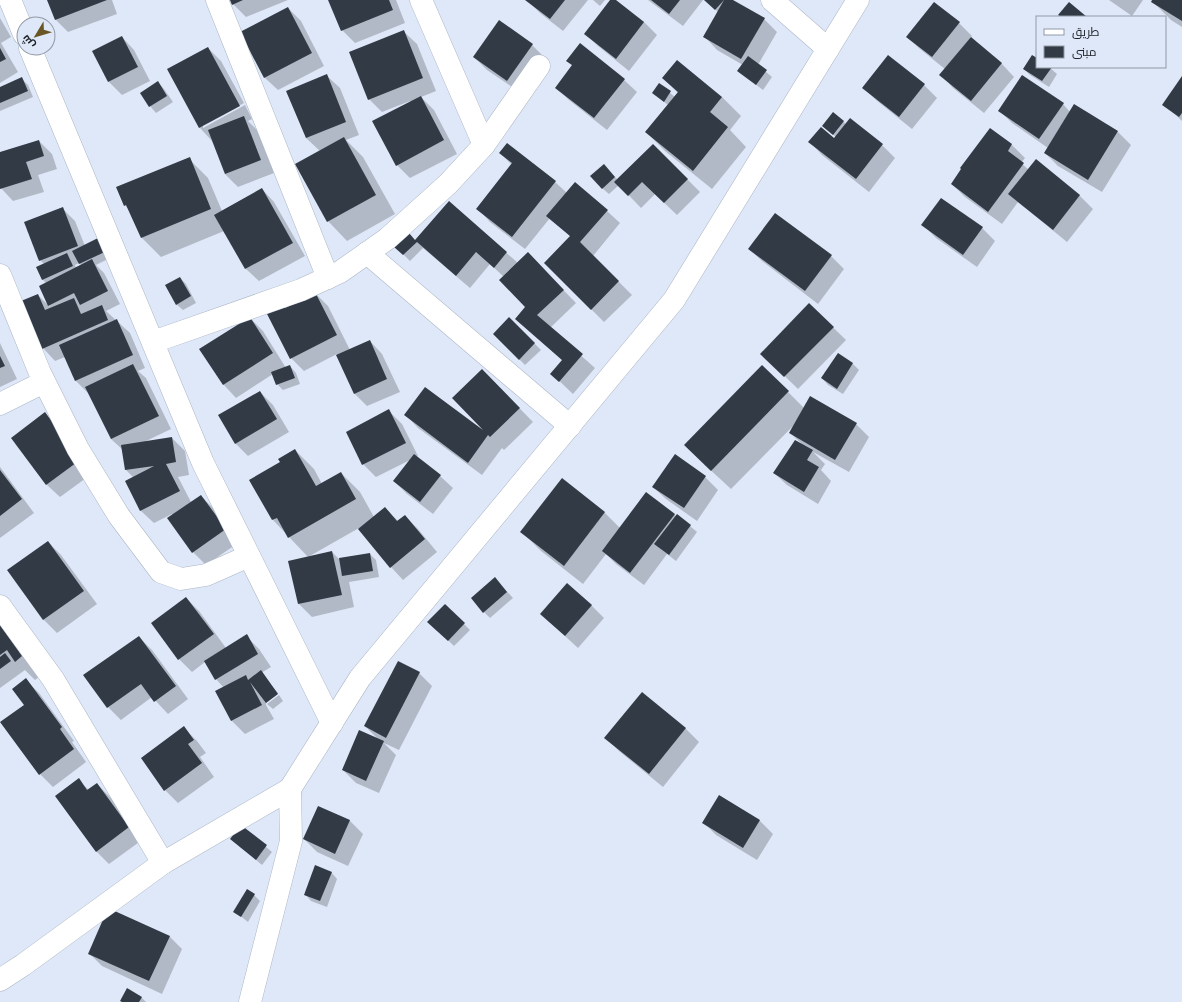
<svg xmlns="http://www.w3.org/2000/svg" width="1182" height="1002" font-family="'Roboto Serif',Cairo,serif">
  <rect width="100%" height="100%" fill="#dee8f8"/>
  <g fill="#0003" fill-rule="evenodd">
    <polygon points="48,0 112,0 117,14 68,32 55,19"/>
    <polygon points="231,0 288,0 246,17 233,4"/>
    <polygon points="329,0 396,0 405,23 355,43 342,30"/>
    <polygon points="527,0 588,0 563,31 540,13"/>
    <polygon points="593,0 605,0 600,6"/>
    <polygon points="611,0 615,0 644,22 657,35 629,71 598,46 586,34"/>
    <polygon points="648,0 703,0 683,26"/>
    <polygon points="706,0 730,0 764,19 777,32 758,65 772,77 763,90 738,71 743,65 717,50 705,37 718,12"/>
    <polygon points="1109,0 1143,0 1132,16"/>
    <polygon points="1153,0 1182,0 1182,27 1171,20 1152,1"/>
    <polygon points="288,8 301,21 324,66 278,90 265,78 241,32"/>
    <polygon points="0,18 11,37 1,43 18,72 0,83"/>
    <polygon points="499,22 532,45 545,58 521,93 487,70 474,57"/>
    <polygon points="959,23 972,36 970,38 1002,64 1014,77 984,113 953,88 941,75 945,69 920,49 907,37"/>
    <polygon points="404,32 417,44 436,91 421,97 434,110 457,154 410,178 397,165 410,101 382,112 369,99"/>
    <polygon points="122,37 134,50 150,81 122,95 109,82"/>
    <polygon points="208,48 221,61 244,103 203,125 203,128 245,105 252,119 248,121 257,130 274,173 238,187 225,174 212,141 200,128 168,70"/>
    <polygon points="888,56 924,85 937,98 912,129 876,100 863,87"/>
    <polygon points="1037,59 1037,67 1049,67 1057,74 1049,87 1030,75 1024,69"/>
    <polygon points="567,61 624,80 637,92 607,130 569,100 556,88 573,66"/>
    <polygon points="327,76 340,88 359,135 346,140 363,157 395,214 347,241 328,221 320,151 306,138 287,92"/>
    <polygon points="663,78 722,97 741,116 730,130 746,147 712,189 665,151 646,132 668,105 653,93 659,84 675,97 678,93"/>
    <polygon points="1182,78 1182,121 1164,104"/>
    <polygon points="22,79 28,85 33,97 0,111 0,88"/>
    <polygon points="158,82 164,89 173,102 156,113 150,106"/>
    <polygon points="1063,104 1070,112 1074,106 1118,132 1131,145 1102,192 1058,166 1045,153 1048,148 1012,123 999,110"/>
    <polygon points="833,113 846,124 850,120 882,145 895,158 869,192 822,155 810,142 834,139 836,137 823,126"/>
    <polygon points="990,129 1012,145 1025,158 1021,163 1029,170 1036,161 1080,196 1093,209 1067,242 1018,202 1002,224 965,197 952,184"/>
    <polygon points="39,141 52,154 57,169 38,175 44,192 13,201 0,187 0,153"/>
    <polygon points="653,145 700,192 677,215 655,194 641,208 619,185 609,194 602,188 610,172 618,180"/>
    <polygon points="500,153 555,182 567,193 607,211 620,223 593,256 632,295 604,322 545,263 571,237 550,218 525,249 490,222 478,209 512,165"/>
    <polygon points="189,159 208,178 222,211 262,189 274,202 305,256 259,281 246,269 224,231 161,257 142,238 130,211 125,205"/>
    <polygon points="449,202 518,263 541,267 576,303 550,328 595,368 573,394 552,374 563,361 516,319 526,307 504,277 490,264 470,288 423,248 410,261 396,247 415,241"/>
    <path d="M 62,208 L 75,221 L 85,246 L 114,256 L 96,265 L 104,273 L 120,304 L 106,311 L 130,333 L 145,368 L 138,371 L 146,378 L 171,429 L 144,442 L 172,438 L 185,451 L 189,475 L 178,477 L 191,502 L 201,496 L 214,509 L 238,543 L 206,565 L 193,552 L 172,514 L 154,523 L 141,511 L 126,481 L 133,477 L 126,470 L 123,450 L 111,439 L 88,393 L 75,380 L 65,357 L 55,361 L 43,348 L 38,295 L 50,307 L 40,286 L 46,283 L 43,280 L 37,267 L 44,264 L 40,260 ZM 79,263 L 81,265 L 76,268 L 75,265 Z"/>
    <polygon points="775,214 831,256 844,269 818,304 762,261 749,249"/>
    <polygon points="923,225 982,228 995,241 977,267 936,238"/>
    <polygon points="180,278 186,284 196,303 183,310 176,304"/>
    <polygon points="315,293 328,306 350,350 370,341 382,354 400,392 367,406 354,393 337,354 304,371 291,358 283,305 286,308"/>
    <polygon points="809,304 846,340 798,389 762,354"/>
    <polygon points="250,318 263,331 286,368 290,366 296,373 300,384 283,390 277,384 273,374 236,398 224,385 201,349"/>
    <polygon points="509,318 541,350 525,365 494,334"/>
    <polygon points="0,343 17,379 0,387"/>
    <polygon points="838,354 853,364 859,370 843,394 828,385 822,378"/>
    <polygon points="762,366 804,408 856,424 869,437 849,472 813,452 825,464 821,470 831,481 818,504 787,485 774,473 802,444 790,433 794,425 731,489 704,464"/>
    <polygon points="482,370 533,422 504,450 502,448 482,475 418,428 406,415 484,432"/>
    <polygon points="260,392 273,405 289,432 248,456 235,443"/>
    <polygon points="389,411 402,424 418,456 416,457 440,476 453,488 433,514 407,494 394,481 412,459 376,477 363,464"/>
    <polygon points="45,414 58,427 93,473 60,497 47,485 12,438"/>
    <polygon points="295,450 314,469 322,484 341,473 360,492 374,517 385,508 399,522 405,516 418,529 437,552 403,580 391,567 359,528 308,557 273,520 250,480 281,463"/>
    <polygon points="675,455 705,477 718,490 697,521 666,499 653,487"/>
    <polygon points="0,467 34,513 0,538"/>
    <polygon points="562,480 605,513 620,528 646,494 676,516 677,515 697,532 676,561 667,554 644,585 616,564 606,554 583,584 541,551 522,532"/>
    <polygon points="48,542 61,555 97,604 57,633 44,620 9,571"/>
    <polygon points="332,552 339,559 370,554 376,560 379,577 349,582 354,607 312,617 299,604"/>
    <polygon points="501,585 513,598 490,618 484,612"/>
    <polygon points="186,598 199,611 226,648 246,636 259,649 271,667 261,673 278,693 266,702 266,705 274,719 245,734 232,721 217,692 224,688 216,679 205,662 192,672 179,659"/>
    <polygon points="445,605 470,630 454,646 429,622"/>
    <polygon points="591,605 604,618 578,648 541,614"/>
    <polygon points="0,619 40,676 35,680 25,670 0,688"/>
    <polygon points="139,637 152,650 188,699 168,714 152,697 121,720 108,707"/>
    <polygon points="419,673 432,686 399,750 384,743 396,755 379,793 356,783 343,770 379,740 365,726"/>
    <polygon points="26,680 39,693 74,741 72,742 86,762 53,787 40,774 25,705"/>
    <polygon points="642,694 686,729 699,742 663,787 619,751 606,738"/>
    <polygon points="279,695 283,701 273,709 267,704"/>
    <polygon points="184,728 197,741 206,753 200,757 214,777 178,803 165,790"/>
    <polygon points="78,780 89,790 97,784 110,797 142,840 109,864 96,851"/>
    <polygon points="720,796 760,821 773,834 757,860 716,835 704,823"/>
    <polygon points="319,807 350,821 363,834 348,866 317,852 304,839"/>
    <polygon points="241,826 272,852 262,865 231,839"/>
    <polygon points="331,872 337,879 327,907 311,901 305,894"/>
    <polygon points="254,895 260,901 248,922 234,911"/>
    <polygon points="169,936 182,949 162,994 102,966 89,953"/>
    <polygon points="128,989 142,998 146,1002 122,1002"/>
  </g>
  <g fill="#323a46">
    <polygon points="47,0 107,0 55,20"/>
    <polygon points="230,0 243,0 232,5"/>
    <polygon points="328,0 389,0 393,10 341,31"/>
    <polygon points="525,0 565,0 550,19"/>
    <polygon points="610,0 616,0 644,22 616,59 584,34"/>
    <polygon points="651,0 680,0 669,14"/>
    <polygon points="704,0 724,0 715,10"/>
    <polygon points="724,0 733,0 765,18 741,59 703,37"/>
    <polygon points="1152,0 1182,0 1182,21 1151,2"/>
    <polygon points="934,2 960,22 932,57 906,37"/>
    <polygon points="1069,2 1087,17 1061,17 1058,15"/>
    <polygon points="288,7 312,53 264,78 240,32"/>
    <polygon points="499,20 533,44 507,81 473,57"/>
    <polygon points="404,30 423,78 368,100 349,52"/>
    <polygon points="122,36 138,67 108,82 92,51"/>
    <polygon points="971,37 1002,63 971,101 939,75"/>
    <polygon points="580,43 625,79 594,118 555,88 572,65 566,61"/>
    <polygon points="208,47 240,106 199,128 167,69"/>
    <polygon points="0,48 6,59 0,62"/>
    <polygon points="888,55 925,84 899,117 862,88"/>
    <polygon points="1032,55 1037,58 1037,67 1052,67 1042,81 1023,69"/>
    <polygon points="748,56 767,70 756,85 737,71"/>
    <polygon points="677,60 722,97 710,112 728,127 693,171 645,132 678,92 662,78"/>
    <polygon points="327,74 346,122 306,138 286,91"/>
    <polygon points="1022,75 1064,103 1039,139 998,111"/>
    <polygon points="1182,76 1182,113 1179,117 1162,105"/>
    <polygon points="22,77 28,91 0,103 0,87"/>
    <polygon points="158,81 167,96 149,107 140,93"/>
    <polygon points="659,83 671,91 664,102 652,93"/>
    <polygon points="421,96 444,140 396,166 372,121"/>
    <polygon points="1074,104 1118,131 1088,180 1044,153"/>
    <polygon points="833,112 844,121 833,135 822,126"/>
    <polygon points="244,116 261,160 225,174 208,130"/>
    <polygon points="850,118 883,144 856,179 808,142 821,127 834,138"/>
    <polygon points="990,128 1012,144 1008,151 1024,163 988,212 951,184 961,169 960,168"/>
    <polygon points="344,137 376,195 327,222 295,164"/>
    <polygon points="39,140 44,156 26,162 32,179 0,189 0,152"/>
    <polygon points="507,143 556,181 512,237 476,209 512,163 499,153"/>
    <polygon points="653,144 688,179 664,203 642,182 628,196 614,182"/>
    <polygon points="190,157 211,209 141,238 126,205 124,206 116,187"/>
    <polygon points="1036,159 1080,195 1053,230 1008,194"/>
    <polygon points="604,164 615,177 602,189 590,176"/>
    <polygon points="575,182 608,210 580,242 619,281 591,310 544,263 570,236 546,216"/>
    <polygon points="262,188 293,243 245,269 214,215"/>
    <polygon points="941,198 983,227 963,255 921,225"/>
    <polygon points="449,201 507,252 494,268 476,252 456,276 417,242 403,255 394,247 409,233 415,240"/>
    <polygon points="63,207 78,246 39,261 24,222"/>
    <polygon points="775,213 832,255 805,291 748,249"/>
    <polygon points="102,236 109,250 79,264 72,251"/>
    <polygon points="528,252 564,290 537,315 583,354 559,382 550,374 562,360 515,319 525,307 499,280"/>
    <polygon points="67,253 73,266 42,280 36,267"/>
    <polygon points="92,259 108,291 80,305 74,293 48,306 39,286"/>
    <polygon points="180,277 191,296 176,305 165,285"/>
    <polygon points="315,292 337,335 290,359 266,312 283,304 285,308"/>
    <polygon points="38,294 45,310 74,298 81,314 102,305 108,320 42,349 21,301"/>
    <polygon points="809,303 834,327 784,377 760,354"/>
    <polygon points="250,317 273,353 223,385 199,349"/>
    <polygon points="509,317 535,343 519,360 493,334"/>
    <polygon points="117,319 133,355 75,381 59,345"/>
    <polygon points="370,340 387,379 354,394 336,355"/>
    <polygon points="838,353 853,363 837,389 821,378"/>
    <polygon points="0,356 5,366 0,368"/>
    <polygon points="133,364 159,416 111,439 85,387"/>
    <polygon points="290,365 295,378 276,385 271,372"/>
    <polygon points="762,365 789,391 711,471 684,445"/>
    <polygon points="482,369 520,408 490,437 488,435 468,463 404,415 425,387 483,430 452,398"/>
    <polygon points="260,391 277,419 235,444 218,415"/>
    <polygon points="810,396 857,423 835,460 789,433"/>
    <polygon points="389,409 406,443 362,465 346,432"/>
    <polygon points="45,412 80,460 46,485 11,438"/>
    <polygon points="172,437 176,462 166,464 180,491 140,511 125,481 154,466 125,470 121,445"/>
    <polygon points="795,440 813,450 807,460 819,467 804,492 773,473"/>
    <polygon points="295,449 316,486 341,472 356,499 288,538 277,518 272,520 249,480 280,462 278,459"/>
    <polygon points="414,454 441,475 420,502 393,481"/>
    <polygon points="675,454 706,476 684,508 652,487"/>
    <polygon points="0,470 22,499 0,516"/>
    <polygon points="562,478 605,512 564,566 520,532"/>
    <polygon points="646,492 675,514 630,573 602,551"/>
    <polygon points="201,495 226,529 192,553 167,518"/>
    <polygon points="385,507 397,521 405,515 425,539 390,568 358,529"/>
    <polygon points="677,514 691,525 669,555 654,544"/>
    <polygon points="48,541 84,591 43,620 7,570"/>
    <polygon points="332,551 342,595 298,604 288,561"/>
    <polygon points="370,553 373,571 342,576 339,558"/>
    <polygon points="495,577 507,592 483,613 471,598"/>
    <polygon points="567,583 592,605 565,636 540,614"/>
    <polygon points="186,597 214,634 178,660 151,623"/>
    <polygon points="445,604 465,623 448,641 427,622"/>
    <polygon points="0,625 22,656 15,662 7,650 0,655"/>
    <polygon points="247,634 258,654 215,680 204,661"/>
    <polygon points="139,636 176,686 154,702 141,684 107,708 83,675"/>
    <polygon points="5,653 11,661 0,669 0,657"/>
    <polygon points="398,661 420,672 386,738 364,726"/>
    <polygon points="261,670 278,694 266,703 250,682 262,705 231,721 215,691 246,675 248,680"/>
    <polygon points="26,678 62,727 60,729 74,749 39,775 0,722 24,705 12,689"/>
    <polygon points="642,692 686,728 649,774 604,738"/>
    <polygon points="184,726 194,740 188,744 202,763 164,791 141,758"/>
    <polygon points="359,730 384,741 366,781 342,770"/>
    <polygon points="79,778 87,790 97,783 129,827 96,852 55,796"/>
    <polygon points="719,795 760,820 743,848 702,823"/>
    <polygon points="318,806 350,820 335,854 303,839"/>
    <polygon points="241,825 267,845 256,860 230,839"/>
    <polygon points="315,865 332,872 320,901 304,895"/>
    <polygon points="247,889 255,894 241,917 233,912"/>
    <polygon points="108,908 170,936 149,981 88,954"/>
    <polygon points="127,988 142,997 139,1002 122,1002 120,1001"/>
  </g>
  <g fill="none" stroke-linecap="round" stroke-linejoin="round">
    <g stroke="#acb6c5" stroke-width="23">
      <g id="minor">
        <polyline points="10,0 24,34"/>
        <polyline points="217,0 328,278"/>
        <polyline points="421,0 484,145"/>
        <polyline points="772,0 828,49"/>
        <polyline points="30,48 203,463 332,723"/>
        <polyline points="367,253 570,426"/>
        <polyline points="0,275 40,373 78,449 119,516 161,572 181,579 206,575 249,556"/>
        <polyline points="153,342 301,290 340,272 387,239 448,184 484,145 539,66"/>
        <polyline points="0,404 44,382"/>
        <polyline points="0,606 53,679 163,863"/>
        <polyline points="0,980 23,965 163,863 290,789 360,678 674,300 858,0"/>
        <polyline points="250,1002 291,841 290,789"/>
      </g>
    </g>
    <use href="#minor" stroke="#fff" stroke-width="22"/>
  </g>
  <rect x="1036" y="16" width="130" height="52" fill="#dee8f8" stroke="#9299a5"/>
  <rect x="1044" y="29" width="20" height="6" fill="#ffffff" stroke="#9299a5"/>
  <text x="1072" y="36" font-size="12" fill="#202329">طريق</text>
  <rect x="1044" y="46" width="20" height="12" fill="#323a46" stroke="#9299a5"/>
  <text x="1072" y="56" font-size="12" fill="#202329">مبنى</text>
  <g transform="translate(36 36) rotate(232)"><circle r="19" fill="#dee8f8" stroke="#9299a5"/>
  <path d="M0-3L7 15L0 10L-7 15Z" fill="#6a5524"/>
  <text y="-6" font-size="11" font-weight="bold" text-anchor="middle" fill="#202329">ش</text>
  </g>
</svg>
